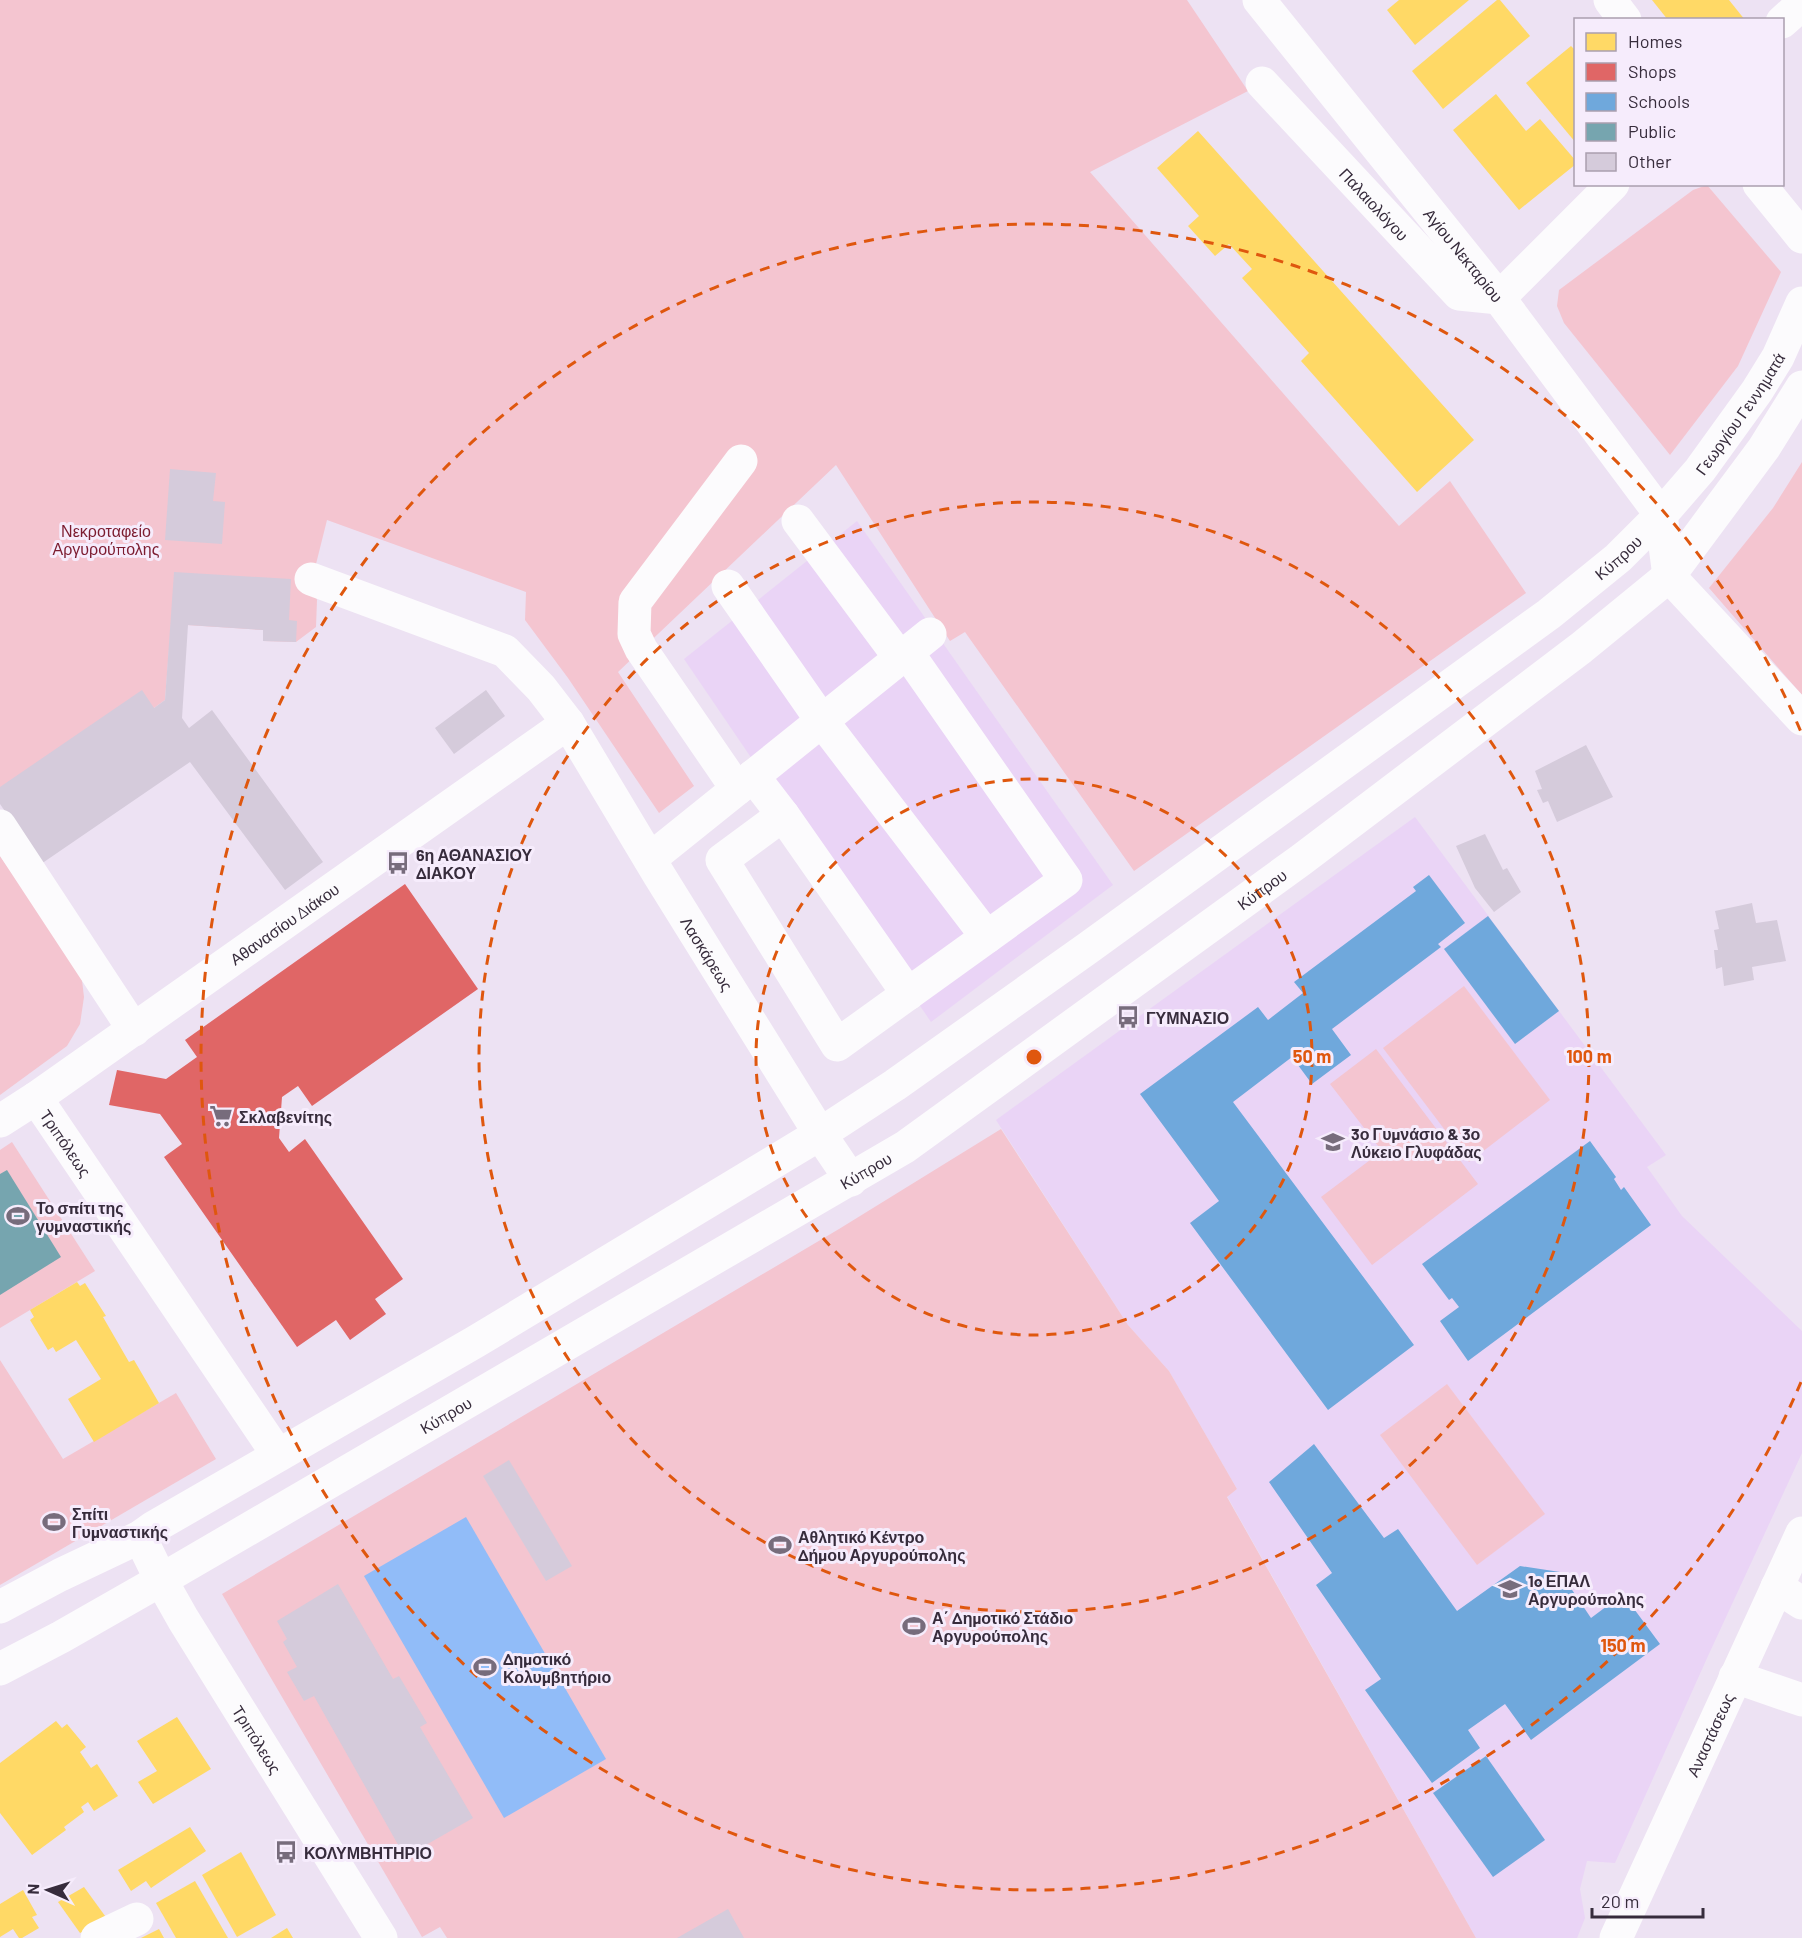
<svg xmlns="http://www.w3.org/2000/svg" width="1802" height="1938" font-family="Barlow,sans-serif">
  <rect width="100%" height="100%" fill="#ede2f3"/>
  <g fill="#ead4f6">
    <polygon points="857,521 1113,885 931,1022 684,659"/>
    <polygon points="1415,817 1666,1155 1647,1167 1682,1216 1802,1331 1802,1453 1708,1656 1615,1863 1587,1861 1580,1889 1585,1918 1577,1938 1476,1938 1227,1496 1237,1489 1169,1371 1128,1325 996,1120"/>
  </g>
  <g fill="#f4c5d0">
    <polygon points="0,0 1187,0 1248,91 1090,172 1399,526 1450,481 1526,593 1134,871 965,632 950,641 836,465 618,672 694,786 659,813 568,678 525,620 526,592 327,520 313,576 313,586 317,600 316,627 296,642 263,641 263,630 171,624 165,700 154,708 159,717 0,804"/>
    <polygon points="1707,185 1781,272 1738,366 1670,455 1564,323 1557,306 1559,290 1693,190"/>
    <polygon points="1802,462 1802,695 1709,588 1773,508"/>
    <polygon points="0,856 81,972 84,997 80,1024 67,1046 0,1095"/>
    <polygon points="1464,986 1550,1100 1469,1162 1383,1048"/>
    <polygon points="1376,1049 1478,1184 1372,1265 1321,1197 1382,1151 1330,1084"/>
    <polygon points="1001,1129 1128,1325 1169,1371 1237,1489 1227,1497 1476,1938 447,1938 440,1927 422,1937 222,1594 839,1229"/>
    <polygon points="12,1142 95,1271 0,1328 0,1150"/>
    <polygon points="0,1360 63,1459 176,1393 216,1459 0,1585"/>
    <polygon points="1447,1384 1545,1514 1477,1565 1380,1435"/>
  </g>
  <polygon fill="#91bcf8" points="466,1517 606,1759 504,1818 364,1576"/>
  <g fill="#ffd966">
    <polygon points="1399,0 1469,0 1415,45 1387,10"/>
    <polygon points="1497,0 1500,0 1530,36 1443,109 1412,71"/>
    <polygon points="1652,0 1729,0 1745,20 1668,20"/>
    <polygon points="1571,46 1576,51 1576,143 1526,83"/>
    <polygon points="1496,94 1526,131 1540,119 1576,161 1576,164 1519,210 1453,130"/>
    <polygon points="1198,131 1474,440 1417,492 1301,361 1309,353 1242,278 1252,269 1229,244 1215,256 1188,226 1199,216 1157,168"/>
    <polygon points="77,1282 80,1286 85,1283 106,1316 103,1317 129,1362 134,1360 159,1403 94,1442 68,1399 101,1379 76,1340 56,1352 53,1347 48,1350 30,1320 34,1317 30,1310"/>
    <polygon points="177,1717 211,1769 153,1804 138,1782 157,1771 137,1741"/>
    <polygon points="56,1721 62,1728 67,1724 86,1747 80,1752 91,1768 97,1764 118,1796 94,1811 88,1802 81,1807 84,1812 64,1827 66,1830 32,1855 0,1813 0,1763"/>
    <polygon points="190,1827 206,1851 151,1888 146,1881 131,1891 118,1870"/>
    <polygon points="241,1852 276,1915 237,1937 202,1875"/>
    <polygon points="195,1881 228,1938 176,1938 156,1903"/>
    <polygon points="84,1887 108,1920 80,1933 58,1902"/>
    <polygon points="23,1890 37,1915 32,1917 39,1928 22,1938 19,1938 13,1929 0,1937 0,1904"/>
    <polygon points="287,1928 293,1938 271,1938"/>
    <polygon points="159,1929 164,1938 141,1938"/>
  </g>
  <polygon fill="#e06666" points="405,884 478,989 312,1106 298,1086 282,1097 279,1138 289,1152 305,1139 403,1279 375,1299 386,1314 350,1340 336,1320 297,1347 164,1157 182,1144 160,1114 109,1105 117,1070 166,1079 197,1057 185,1040"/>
  <g fill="#6fa8dc">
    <polygon points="1429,875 1465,923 1438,944 1441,947 1332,1029 1351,1055 1312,1084 1292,1057 1233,1102 1414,1345 1328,1410 1190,1223 1219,1201 1140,1094 1258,1007 1268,1020 1303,993 1294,982 1416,891 1413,887"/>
    <polygon points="1488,916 1559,1011 1515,1044 1444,949"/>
    <polygon points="1590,1141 1616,1177 1614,1179 1621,1190 1624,1187 1651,1225 1468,1361 1440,1321 1459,1307 1452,1298 1449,1300 1422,1264"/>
    <polygon points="1314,1444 1384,1538 1398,1529 1457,1611 1520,1566 1560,1572 1591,1618 1623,1594 1660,1644 1531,1740 1505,1704 1468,1730 1480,1748 1432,1783 1365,1690 1381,1679 1316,1585 1332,1573 1269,1482"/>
    <polygon points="1486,1756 1545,1840 1493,1877 1433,1793"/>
  </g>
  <polygon fill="#76a5af" points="7,1170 61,1257 0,1295 0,1174"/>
  <g fill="#d5cbdb">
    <polygon points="170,469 216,473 213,501 225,502 222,544 165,540"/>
    <polygon points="174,572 291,579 289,620 297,621 296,642 263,641 263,630 188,625 182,718 189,728 212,710 323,862 285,890 190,762 41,864 0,804 0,787 142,690 154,708 165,700"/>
    <polygon points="486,690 505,716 454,754 435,728"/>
    <polygon points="1586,745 1613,797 1557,822 1548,801 1543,803 1537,790 1542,789 1535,771"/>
    <polygon points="1485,834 1503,870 1507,868 1521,892 1494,912 1475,888 1456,846"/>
    <polygon points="1752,903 1756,923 1777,920 1786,961 1752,967 1754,980 1724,986 1722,967 1716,969 1714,950 1718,950 1714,930 1719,929 1715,911"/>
    <polygon points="509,1460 572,1566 546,1581 483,1476"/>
    <polygon points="338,1584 393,1679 399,1676 427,1723 420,1727 473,1818 405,1857 314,1696 304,1701 287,1672 297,1667 283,1642 287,1639 277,1621"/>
    <polygon points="728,1909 744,1938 677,1938"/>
  </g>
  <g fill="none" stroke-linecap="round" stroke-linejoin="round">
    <g stroke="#fcfbfd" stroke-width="33">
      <path id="s1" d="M 1259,0 L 1499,298 L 1661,515 L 1669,576 L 1802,719"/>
      <polyline points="1610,0 1625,20"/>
      <polyline points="1782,22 1802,4"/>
      <path id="s2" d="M 1262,83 L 1459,294 L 1499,298"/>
      <polyline points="1759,184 1802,237"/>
      <polyline points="1499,298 1613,184"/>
      <polyline points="798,521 900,658"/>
      <path id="s3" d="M 311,579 L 505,651 L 541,688 L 568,723 L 659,875 L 820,1134 L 851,1180"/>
      <polyline points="728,586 822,721 987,937"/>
      <polyline points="753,776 783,815 908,994"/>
      <polyline points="737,789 641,649 634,634 635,602 741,461"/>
      <polyline points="783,815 722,860 837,1045 1066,880 907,652"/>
      <polyline points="0,826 134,1030"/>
      <polyline points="650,859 930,634"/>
      <path id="s4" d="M 36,1098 L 278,1455"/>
      <path id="s5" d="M 0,1121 L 36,1098 L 568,723"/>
      <path id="s6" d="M 140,1537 L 161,1580 L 183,1619 L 381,1938"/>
      <polyline points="1777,1587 1802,1603"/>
      <polyline points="1735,1677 1802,1700"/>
      <polyline points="97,1938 137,1919"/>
      <path id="s7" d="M 1616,1938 L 1802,1533"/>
    </g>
    <g stroke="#fcfbfd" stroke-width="33">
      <path id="s8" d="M 0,1607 L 60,1575 L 140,1537 L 154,1527 L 475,1342 L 820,1134 L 895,1085 L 1088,948 L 1549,614 L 1618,558 L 1661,515 L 1700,470 L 1757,391 L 1778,357 L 1802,303"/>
      <path id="s9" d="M 0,1669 L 61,1637 L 161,1580 L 905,1147 L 1301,860 L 1581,648 L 1669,576 L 1764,448 L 1802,387"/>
    </g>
  </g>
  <g fill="none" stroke="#df570e" stroke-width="3" stroke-dasharray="10 8">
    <circle cx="1034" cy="1057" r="278"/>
    <circle cx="1034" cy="1057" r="555"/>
    <path d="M1801 1382A833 833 0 1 1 1801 732"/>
  </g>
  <defs>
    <g id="bus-bare" transform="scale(1.8)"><path d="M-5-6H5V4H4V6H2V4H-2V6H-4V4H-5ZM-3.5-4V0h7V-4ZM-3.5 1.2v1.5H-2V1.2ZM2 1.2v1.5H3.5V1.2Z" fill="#776c7c" stroke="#f6ecfc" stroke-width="2.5" paint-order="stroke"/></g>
    <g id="supermarket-bare" transform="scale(1.8)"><path d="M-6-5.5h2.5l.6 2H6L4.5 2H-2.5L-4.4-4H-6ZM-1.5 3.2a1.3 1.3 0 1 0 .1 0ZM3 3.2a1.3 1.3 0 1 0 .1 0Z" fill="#776c7c" stroke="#f6ecfc" stroke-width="2.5" paint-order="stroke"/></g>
    <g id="school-bare" transform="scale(1.8)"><path d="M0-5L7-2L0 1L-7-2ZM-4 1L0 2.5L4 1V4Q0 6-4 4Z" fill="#776c7c" stroke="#f6ecfc" stroke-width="2.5" paint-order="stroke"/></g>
    <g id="stadium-bare" transform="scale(1.8)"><path d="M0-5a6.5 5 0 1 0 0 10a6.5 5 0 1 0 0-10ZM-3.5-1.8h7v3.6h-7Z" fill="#776c7c" stroke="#f6ecfc" stroke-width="2.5" paint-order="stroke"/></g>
  </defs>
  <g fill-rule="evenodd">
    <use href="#bus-bare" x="398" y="863"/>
    <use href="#bus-bare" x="1128" y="1017"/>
    <use href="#supermarket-bare" x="221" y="1116"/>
    <use href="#school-bare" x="1333" y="1142"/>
    <use href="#stadium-bare" x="18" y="1216"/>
    <use href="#stadium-bare" x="54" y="1522"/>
    <use href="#stadium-bare" x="780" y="1545"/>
    <use href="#school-bare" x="1510" y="1589"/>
    <use href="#stadium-bare" x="914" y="1626"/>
    <use href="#stadium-bare" x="485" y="1667"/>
    <use href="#bus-bare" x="286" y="1852"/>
  </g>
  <g text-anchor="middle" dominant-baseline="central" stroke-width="6" stroke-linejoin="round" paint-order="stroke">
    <g font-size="16" fill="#372c3c" stroke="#f6ecfc">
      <text stroke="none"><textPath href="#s2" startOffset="165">Παλαιολόγου</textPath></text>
      <text stroke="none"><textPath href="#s1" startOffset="327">Αγίου Νεκταρίου</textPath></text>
      <text stroke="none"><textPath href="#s8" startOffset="2121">Γεωργίου Γεννηματά</textPath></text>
      <text stroke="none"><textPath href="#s8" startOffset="1932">Κύπρου</textPath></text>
      <text stroke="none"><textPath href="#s9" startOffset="1485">Κύπρου</textPath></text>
      <text stroke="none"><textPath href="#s5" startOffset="346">Αθανασίου Διάκου</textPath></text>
      <text stroke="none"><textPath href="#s3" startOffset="572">Λασκάρεως</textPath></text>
      <text stroke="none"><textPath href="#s4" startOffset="54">Τριπόλεως</textPath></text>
      <text stroke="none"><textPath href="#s9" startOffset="999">Κύπρου</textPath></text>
      <text stroke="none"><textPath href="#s9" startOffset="513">Κύπρου</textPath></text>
      <text stroke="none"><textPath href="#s7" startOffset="224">Αναστάσεως</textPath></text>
      <text stroke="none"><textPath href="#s6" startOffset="234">Τριπόλεως</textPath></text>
    </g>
    <g font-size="16" fill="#7c1c30" stroke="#f6ecfc">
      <text x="106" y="530">Νεκροταφείο<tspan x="106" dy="18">Αργυρούπολης</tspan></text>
    </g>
    <g font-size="16" font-weight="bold" fill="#372c3c" stroke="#f6ecfc" text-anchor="start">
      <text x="416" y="854">6η ΑΘΑΝΑΣΙΟΥ<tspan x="416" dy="18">ΔΙΑΚΟΥ</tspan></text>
      <text x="1146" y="1017">ΓΥΜΝΑΣΙΟ</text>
      <text x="239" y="1116">Σκλαβενίτης</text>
      <text x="1351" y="1133">3ο Γυμνάσιο &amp; 3ο<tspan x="1351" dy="18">Λύκειο Γλυφάδας</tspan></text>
      <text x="36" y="1207">Το σπίτι της<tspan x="36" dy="18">γυμναστικής</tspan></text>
      <text x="72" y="1513">Σπίτι<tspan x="72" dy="18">Γυμναστικής</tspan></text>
      <text x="798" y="1536">Αθλητικό Κέντρο<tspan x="798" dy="18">Δήμου Αργυρούπολης</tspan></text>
      <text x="1528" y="1580">1o ΕΠΑΛ<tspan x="1528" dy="18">Αργυρούπολης</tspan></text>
      <text x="932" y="1617">Α΄ Δημοτικό Στάδιο<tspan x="932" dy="18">Αργυρούπολης</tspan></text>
      <text x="503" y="1658">Δημοτικό<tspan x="503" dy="18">Κολυμβητήριο</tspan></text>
      <text x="304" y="1852">ΚΟΛΥΜΒΗΤΗΡΙΟ</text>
    </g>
  </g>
  <circle cx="1034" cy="1057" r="9" fill="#df570e" stroke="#f6ecfc" stroke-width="3"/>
  <g font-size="18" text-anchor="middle" font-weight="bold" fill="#df570e" stroke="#f6ecfc" stroke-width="6" stroke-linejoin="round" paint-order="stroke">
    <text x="1312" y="1063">50 m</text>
    <text x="1589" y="1063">100 m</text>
    <text x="1623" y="1652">150 m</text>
  </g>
  <rect x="1574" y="18" width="210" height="168" fill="#f6ecfc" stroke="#aa9faf" stroke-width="1.5"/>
  <rect x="1586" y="33" width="30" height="18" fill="#ffd966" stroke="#aa9faf" stroke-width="1.5"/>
  <text x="1628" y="48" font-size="18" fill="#372c3c">Homes</text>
  <rect x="1586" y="63" width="30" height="18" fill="#e06666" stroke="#aa9faf" stroke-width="1.5"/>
  <text x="1628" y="78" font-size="18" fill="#372c3c">Shops</text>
  <rect x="1586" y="93" width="30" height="18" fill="#6fa8dc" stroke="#aa9faf" stroke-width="1.5"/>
  <text x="1628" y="108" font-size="18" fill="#372c3c">Schools</text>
  <rect x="1586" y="123" width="30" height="18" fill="#76a5af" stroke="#aa9faf" stroke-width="1.5"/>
  <text x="1628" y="138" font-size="18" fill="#372c3c">Public</text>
  <rect x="1586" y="153" width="30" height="18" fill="#d5cbdb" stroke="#aa9faf" stroke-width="1.5"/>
  <text x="1628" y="168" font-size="18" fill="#372c3c">Other</text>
  <g transform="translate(48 1890) rotate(273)" stroke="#f6ecfc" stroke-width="4.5" paint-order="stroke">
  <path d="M0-4.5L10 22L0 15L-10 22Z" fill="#372c3c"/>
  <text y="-9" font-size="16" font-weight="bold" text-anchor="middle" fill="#372c3c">N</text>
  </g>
  <path d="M1592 1908v9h111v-9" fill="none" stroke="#372c3c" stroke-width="3"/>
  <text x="1601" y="1908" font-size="18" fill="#372c3c" stroke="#f6ecfc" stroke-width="4.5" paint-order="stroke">20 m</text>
</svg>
